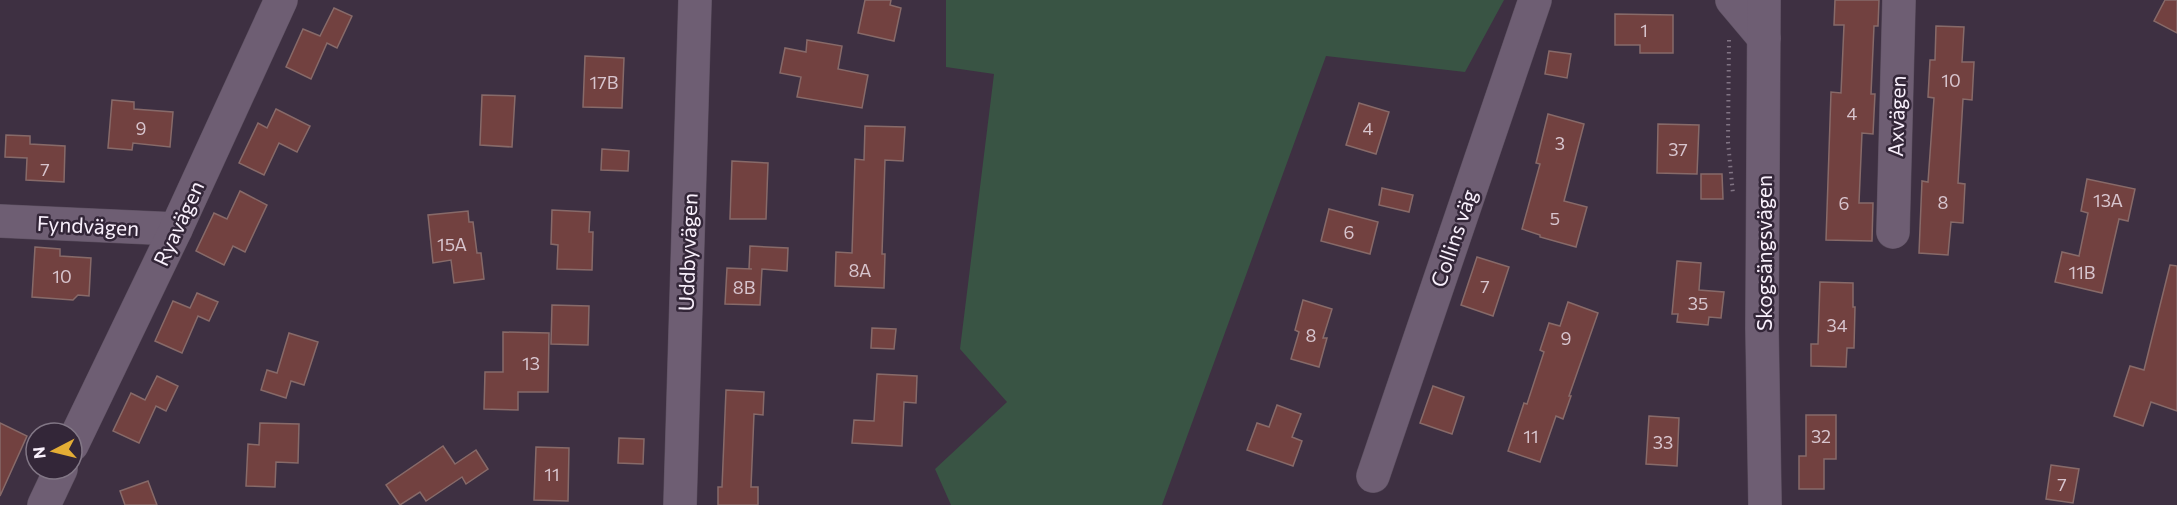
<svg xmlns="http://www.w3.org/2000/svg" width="2177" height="505" font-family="Commissioner,sans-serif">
  <rect width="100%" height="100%" fill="#3e3042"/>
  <polygon fill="#395444" points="946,0 1504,0 1465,72 1326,56 1162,505 951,505 935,469 1007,402 960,349 994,74 946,67"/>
  <g fill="#724140" stroke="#876a69" stroke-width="1.5">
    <polygon points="865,0 891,0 890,5 901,8 894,41 858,33"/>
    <polygon points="1835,0 1879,0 1878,26 1874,26 1871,94 1875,94 1873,134 1862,133 1859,203 1873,203 1872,241 1826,240 1831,92 1841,93 1844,25 1834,25"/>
    <polygon points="2165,0 2177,0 2177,33 2154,21"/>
    <polygon points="334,8 352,16 337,48 327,43 311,79 286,67 303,29 320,36"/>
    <polygon points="1615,14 1673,15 1673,53 1640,53 1640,45 1615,45"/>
    <polygon points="1936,26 1964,27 1962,62 1974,62 1972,100 1963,99 1958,183 1965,184 1963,223 1951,222 1948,255 1919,253 1922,181 1928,182 1934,98 1928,97 1930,60 1935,60"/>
    <polygon points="807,40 842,46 838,69 868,75 862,108 797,97 801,77 780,73 785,48 806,52"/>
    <polygon points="1549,51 1571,54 1567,78 1545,74"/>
    <polygon points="585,56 624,58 622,108 583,107"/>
    <polygon points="482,95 515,96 512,147 480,145"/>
    <polygon points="112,100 134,102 134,109 173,112 170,147 133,143 132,150 108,148"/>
    <polygon points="1359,103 1389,112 1376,154 1346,145"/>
    <polygon points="276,109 310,126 297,152 279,143 264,175 239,163 258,123 267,128"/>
    <polygon points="1548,114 1584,124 1564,201 1587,207 1576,247 1540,237 1540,235 1522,229 1540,164 1536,163"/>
    <polygon points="1658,124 1699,125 1697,174 1657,173"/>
    <polygon points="865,126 905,127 903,161 885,160 882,254 885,254 884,288 835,286 836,252 852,253 855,159 864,160"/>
    <polygon points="6,135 30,136 30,144 65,146 64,182 26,180 27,158 5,157"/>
    <polygon points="602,149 629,151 628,171 601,170"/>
    <polygon points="732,161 768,163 766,219 730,219"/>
    <polygon points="1701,174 1722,174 1723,199 1701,199"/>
    <polygon points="2087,179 2135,189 2128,221 2119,219 2102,293 2055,282 2062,252 2079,256 2088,213 2081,211"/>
    <polygon points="1382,188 1413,195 1409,212 1379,205"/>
    <polygon points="240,191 267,205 245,252 233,246 224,265 196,251 214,213 227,219"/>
    <polygon points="1329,209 1378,222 1370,254 1321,241"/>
    <polygon points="552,210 590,212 589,232 593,232 592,270 557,269 558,245 551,244"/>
    <polygon points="468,211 469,222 473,222 477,253 481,253 484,279 454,283 451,260 433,263 428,215"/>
    <polygon points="750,246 788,248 787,271 762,269 760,305 725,304 727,268 752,269 749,269"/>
    <polygon points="35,247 60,249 60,256 91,258 89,296 78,295 73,300 32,297"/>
    <polygon points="1477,257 1509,267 1493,316 1461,305"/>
    <polygon points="1677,261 1701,263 1699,290 1724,292 1721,318 1709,317 1708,325 1677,322 1678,314 1672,314"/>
    <polygon points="2170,265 2177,266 2177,411 2151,402 2143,426 2114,416 2130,366 2144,370"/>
    <polygon points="1820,282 1853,283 1853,307 1855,307 1854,348 1847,348 1846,367 1811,366 1811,344 1818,344"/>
    <polygon points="197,293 218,302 209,321 198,316 182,353 155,341 173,301 190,308"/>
    <polygon points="1303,300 1332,309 1323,338 1327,338 1319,367 1291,359 1299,332 1295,330"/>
    <polygon points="1568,302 1598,313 1569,396 1571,396 1563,419 1556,416 1540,462 1508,451 1524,403 1527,404 1544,352 1540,350 1549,323 1560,326"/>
    <polygon points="552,305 589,306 588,345 551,344"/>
    <polygon points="872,328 896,329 894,349 871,348"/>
    <polygon points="503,332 549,333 548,392 518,392 518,410 484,409 485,372 503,372"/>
    <polygon points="289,333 318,342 304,385 291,381 286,398 261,390 267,370 277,373"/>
    <polygon points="877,374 917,376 916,403 904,402 902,446 852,443 854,420 874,421"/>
    <polygon points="157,376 178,386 166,411 156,406 139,443 113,431 131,393 145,400"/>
    <polygon points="1433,386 1464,397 1452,434 1420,423"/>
    <polygon points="726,390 764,392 763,415 754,414 751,487 758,487 758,505 718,505 718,487 722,487"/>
    <polygon points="1277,405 1301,414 1292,437 1302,441 1293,466 1247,450 1257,423 1269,427"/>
    <polygon points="1806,415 1836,415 1836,459 1824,459 1824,489 1799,489 1799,456 1806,456"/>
    <polygon points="1649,416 1679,418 1677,466 1646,464"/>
    <polygon points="0,423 27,436 0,496"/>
    <polygon points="260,423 299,424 298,463 276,462 275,487 246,486 248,444 259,445"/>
    <polygon points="619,438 644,439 643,464 618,463"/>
    <polygon points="443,446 455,464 476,450 488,469 466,484 462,477 426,501 420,492 400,505 386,485"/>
    <polygon points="536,447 569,448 568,501 534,500"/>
    <polygon points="2051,465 2079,469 2073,503 2046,499"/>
    <polygon points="148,481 157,505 125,505 120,491"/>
  </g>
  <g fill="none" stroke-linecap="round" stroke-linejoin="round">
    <g stroke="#5b4f5f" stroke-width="34">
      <g id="minor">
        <polyline points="1732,0 1764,38"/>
        <polyline points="1764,0 1762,328 1765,505"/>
        <polyline points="0,221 176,229"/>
        <polyline points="1893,232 1899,0"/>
        <polyline points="72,445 176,229 281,0"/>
        <polyline points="1373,476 1535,0"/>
        <polyline points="44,505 61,469"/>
        <polyline points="680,505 695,0"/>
      </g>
    </g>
    <polyline stroke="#817484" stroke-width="4" stroke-dasharray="1.5 4.5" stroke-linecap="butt" points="1729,40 1728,142 1733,194"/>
    <use href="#minor" stroke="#6e5e73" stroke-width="33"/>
  </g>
  <g text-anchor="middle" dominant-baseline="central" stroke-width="5" stroke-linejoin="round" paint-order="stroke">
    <g font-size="18" fill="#d7c4cd">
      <text x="1644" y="30">1</text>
      <text x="1951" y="80">10</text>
      <text x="604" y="82">17B</text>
      <text x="1852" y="113">4</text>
      <text x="141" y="128">9</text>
      <text x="1368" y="128">4</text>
      <text x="1560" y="143">3</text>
      <text x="1678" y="149">37</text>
      <text x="45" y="169">7</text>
      <text x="2108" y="200">13A</text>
      <text x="1943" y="202">8</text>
      <text x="1844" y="203">6</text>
      <text x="1555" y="218">5</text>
      <text x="1349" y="232">6</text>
      <text x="452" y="244">15A</text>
      <text x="860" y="270">8A</text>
      <text x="2082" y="272">11B</text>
      <text x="62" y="276">10</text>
      <text x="1485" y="286">7</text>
      <text x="744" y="287">8B</text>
      <text x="1698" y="303">35</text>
      <text x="1837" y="325">34</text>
      <text x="1311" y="335">8</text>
      <text x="1566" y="338">9</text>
      <text x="531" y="363">13</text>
      <text x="1531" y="436">11</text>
      <text x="1821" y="436">32</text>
      <text x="1663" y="442">33</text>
      <text x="552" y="474">11</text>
      <text x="2062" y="484">7</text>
    </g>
    <g font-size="21" fill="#f9f0fc" stroke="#332638">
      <text transform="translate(1896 116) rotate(-88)">Axvägen</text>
      <text transform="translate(178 223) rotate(-65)">Ryavägen</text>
      <text transform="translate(88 225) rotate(3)">Fyndvägen</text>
      <text transform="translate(1453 238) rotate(-71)">Collins väg</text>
      <text transform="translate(687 252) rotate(-88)">Uddbyvägen</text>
      <text transform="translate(1763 253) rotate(-90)">Skogsängsvägen</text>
    </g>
  </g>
  <g transform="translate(54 451) rotate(263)"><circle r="28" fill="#332638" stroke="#827786" stroke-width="1.5"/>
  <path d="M0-4.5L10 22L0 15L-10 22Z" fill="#e4ad35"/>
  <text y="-9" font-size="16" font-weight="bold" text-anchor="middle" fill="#f9f0fc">N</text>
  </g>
</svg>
